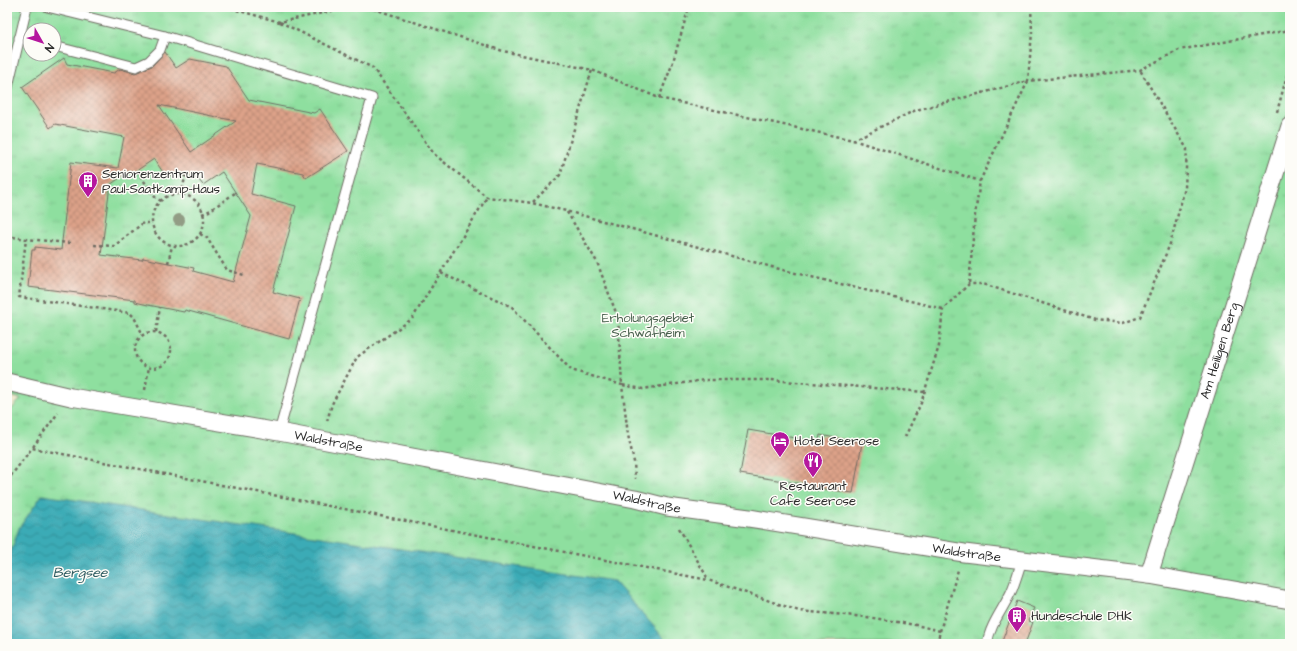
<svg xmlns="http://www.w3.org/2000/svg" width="1297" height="651" font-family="'Architects Daughter',sans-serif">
  <defs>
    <pattern id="park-tufts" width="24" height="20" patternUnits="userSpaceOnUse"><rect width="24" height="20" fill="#8edf9f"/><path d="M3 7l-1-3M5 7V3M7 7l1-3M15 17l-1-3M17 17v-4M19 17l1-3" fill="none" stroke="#7bc089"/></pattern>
    <pattern id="water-waves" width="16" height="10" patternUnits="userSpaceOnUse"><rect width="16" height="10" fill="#3aabb6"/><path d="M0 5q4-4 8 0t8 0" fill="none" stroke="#318b94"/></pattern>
    <pattern id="building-cross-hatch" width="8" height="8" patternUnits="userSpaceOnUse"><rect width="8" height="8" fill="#dda289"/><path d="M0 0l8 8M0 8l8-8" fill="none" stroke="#b38470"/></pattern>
  </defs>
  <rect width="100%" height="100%" fill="#fdfcf7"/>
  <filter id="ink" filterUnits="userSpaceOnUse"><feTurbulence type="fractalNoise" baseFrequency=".025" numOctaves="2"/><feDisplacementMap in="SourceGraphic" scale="8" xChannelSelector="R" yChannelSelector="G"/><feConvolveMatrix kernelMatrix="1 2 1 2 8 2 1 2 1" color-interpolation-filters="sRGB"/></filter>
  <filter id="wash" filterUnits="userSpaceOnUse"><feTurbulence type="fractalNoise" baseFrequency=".012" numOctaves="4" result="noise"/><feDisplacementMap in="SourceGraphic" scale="16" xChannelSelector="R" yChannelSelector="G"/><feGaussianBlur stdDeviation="0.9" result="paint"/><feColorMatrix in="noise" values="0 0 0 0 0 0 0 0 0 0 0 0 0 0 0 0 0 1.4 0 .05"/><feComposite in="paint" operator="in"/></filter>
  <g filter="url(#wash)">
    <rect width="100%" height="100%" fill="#ece5c8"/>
    <path fill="url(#park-tufts)" stroke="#5c8565" fill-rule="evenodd" d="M 7,7 L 1290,7 L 1290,644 L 7,644 L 7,414 L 21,399 L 7,395 ZM 30,30 L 54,30 L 54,54 L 30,54 Z"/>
    <polygon fill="url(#water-waves)" stroke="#326b70" points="42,495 614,581 669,644 7,644 7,563 19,528"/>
    <g id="blocks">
      <g fill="url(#building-cross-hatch)" fill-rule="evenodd">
        <path d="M 165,52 L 176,68 L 190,59 L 226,66 L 249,100 L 314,113 L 320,109 L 348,151 L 306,178 L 303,173 L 257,164 L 251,194 L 296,206 L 273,292 L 300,299 L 289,339 L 185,310 L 184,312 L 148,305 L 135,302 L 135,300 L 28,287 L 32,250 L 35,250 L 35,247 L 61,250 L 71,162 L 118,168 L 124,137 L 55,124 L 50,128 L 22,87 L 64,58 L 67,64 L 114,73 L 120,69 L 135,73 L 152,66 ZM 159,105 L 236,121 L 191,152 ZM 154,159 L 167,178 L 173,174 L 198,179 L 203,185 L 222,172 L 251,216 L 233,282 L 193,271 L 194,268 L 143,258 L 142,260 L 101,255 L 110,185 L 131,170 L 133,173 Z"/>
        <polygon points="748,430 819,442 820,435 862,443 853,493 802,486 802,484 740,474"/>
        <polygon points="1017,601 1034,608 1028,621 1033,622 1025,644 1001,644"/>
      </g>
    </g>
  </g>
  <g filter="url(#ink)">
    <use href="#blocks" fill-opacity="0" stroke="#6f6c62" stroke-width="1"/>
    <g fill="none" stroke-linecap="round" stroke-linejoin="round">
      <g stroke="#6f6c62" stroke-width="11">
        <g id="service">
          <polyline points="47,7 165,36 160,50 149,61 136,67 54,46"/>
          <polyline points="165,36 372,98 279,432"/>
          <polyline points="19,38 30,40"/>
          <polyline points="7,91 27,7"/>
          <path d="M 987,644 C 990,624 1004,608 1012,590 C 1016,580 1019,570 1022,560"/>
        </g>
      </g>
      <g stroke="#6f6c62" stroke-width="19">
        <g id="minor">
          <path id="s1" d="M 7,382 L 71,397 L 279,432 L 635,499 L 667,507 L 749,518 L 964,553 L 1149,575 L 1290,600"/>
          <path id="s2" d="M 1149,575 L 1290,126"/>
        </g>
      </g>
      <g stroke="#6f6c62" stroke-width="2.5" stroke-dasharray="3 3" stroke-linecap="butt">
        <polyline points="225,7 280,22 351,7"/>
        <polyline points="368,7 503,51 592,70 659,98 853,140 916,110 1028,81 980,181 975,215 969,284"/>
        <polyline points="1031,7 1032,32 1028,81 1140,70 1179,50 1290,30"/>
        <polyline points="280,22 373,68 434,154 487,197 532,203 566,211 783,270 943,309"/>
        <polyline points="659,98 672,65 689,7"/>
        <polyline points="1277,112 1290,64"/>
        <polyline points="853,140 980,181"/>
        <polyline points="137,171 155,197 161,201"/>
        <circle cx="178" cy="220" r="26"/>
        <polyline points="181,195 186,174"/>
        <polyline points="533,202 560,175 592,70"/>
        <polyline points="567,212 597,262 618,318 622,385 643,389 704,380 771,380 925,392"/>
        <polyline points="202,214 209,211 235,193"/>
        <polyline points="200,234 207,238 227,270 244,275"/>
        <polyline points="7,236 26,239"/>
        <polyline points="70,243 26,239 19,297 130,313 134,317 143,335"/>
        <polyline points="94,245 114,246 143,223 152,223"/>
        <polyline points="168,263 172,246"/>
        <polyline points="441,273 512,307 571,370 622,385 628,435 634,462 635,479"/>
        <polyline points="156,332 160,307"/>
        <circle cx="153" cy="350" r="18"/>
        <polyline points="145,390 149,367"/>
        <polyline points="327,421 332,404 357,357 412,319 487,197"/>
        <polyline points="905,437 921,403 939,346 943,309 969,284 983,284 1095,320 1123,323 1140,317 1170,244 1185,188 1187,149 1140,70"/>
        <polyline points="33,447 58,413"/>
        <polyline points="7,481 32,448 708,580 799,611 867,617 916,625 940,631 937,644"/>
        <polyline points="679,528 708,579"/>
        <polyline points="940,631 958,570"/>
      </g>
      <use href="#service" stroke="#fff" stroke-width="9"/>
      <use href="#minor" stroke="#fff" stroke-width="17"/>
    </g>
    <circle fill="#929c85" cx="179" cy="220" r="6"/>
  </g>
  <defs>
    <g id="building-pin" transform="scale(1)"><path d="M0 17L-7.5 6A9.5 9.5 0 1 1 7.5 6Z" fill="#b5179e" stroke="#fdfcf7"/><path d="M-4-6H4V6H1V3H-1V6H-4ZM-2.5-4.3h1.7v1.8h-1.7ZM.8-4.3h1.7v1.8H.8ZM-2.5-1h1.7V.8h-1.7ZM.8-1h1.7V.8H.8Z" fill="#fff"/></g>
    <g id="hotel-pin" transform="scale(1)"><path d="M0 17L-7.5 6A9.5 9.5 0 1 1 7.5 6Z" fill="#b5179e" stroke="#fdfcf7"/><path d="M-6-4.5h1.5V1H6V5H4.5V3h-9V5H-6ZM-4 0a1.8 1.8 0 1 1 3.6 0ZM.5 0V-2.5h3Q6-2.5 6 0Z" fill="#fff"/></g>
    <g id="restaurant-pin" transform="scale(1)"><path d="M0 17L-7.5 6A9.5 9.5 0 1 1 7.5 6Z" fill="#b5179e" stroke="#fdfcf7"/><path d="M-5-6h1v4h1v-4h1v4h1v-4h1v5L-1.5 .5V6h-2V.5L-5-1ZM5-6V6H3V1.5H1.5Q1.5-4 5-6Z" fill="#fff"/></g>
  </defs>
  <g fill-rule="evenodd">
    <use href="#building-pin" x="88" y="181"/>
    <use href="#hotel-pin" x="780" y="441"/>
    <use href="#restaurant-pin" x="813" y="461"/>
    <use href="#building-pin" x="1017" y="616"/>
  </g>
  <g text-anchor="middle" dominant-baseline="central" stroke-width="3" stroke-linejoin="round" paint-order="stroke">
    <g font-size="13" fill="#2b2b2b" stroke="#fdfcf7" text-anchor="start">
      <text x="102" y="174">Seniorenzentrum<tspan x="102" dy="15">Paul-Saatkamp-Haus</tspan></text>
      <text x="794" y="441">Hotel Seerose</text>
      <text x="813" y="486" text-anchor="middle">Restaurant<tspan x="813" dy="15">Cafe Seerose</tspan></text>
      <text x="1031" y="616">Hundeschule DHK</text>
    </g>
    <g font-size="13" fill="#49614e" stroke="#fdfcf7">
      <text x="648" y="318">Erholungsgebiet<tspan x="648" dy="15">Schwafheim</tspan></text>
    </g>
    <g font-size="13" fill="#2b2b2b" stroke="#fdfcf7">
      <text stroke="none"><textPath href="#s2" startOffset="235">Am Heiligen Berg</textPath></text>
      <text stroke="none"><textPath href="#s1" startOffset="327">Waldstraße</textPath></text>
      <text stroke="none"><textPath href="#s1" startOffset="651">Waldstraße</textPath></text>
      <text stroke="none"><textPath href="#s1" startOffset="975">Waldstraße</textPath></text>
    </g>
    <g font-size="14" font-style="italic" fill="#315e63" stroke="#fdfcf7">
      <text x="80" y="573">Bergsee</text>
    </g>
  </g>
  <rect width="1297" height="651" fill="none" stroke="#fdfcf7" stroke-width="24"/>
  <g transform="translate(42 42) rotate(129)"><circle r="19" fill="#fdfcf7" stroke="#a9a8a5"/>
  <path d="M0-3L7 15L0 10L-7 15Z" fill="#b5179e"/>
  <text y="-6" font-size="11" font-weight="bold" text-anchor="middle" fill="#2b2b2b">N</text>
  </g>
</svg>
